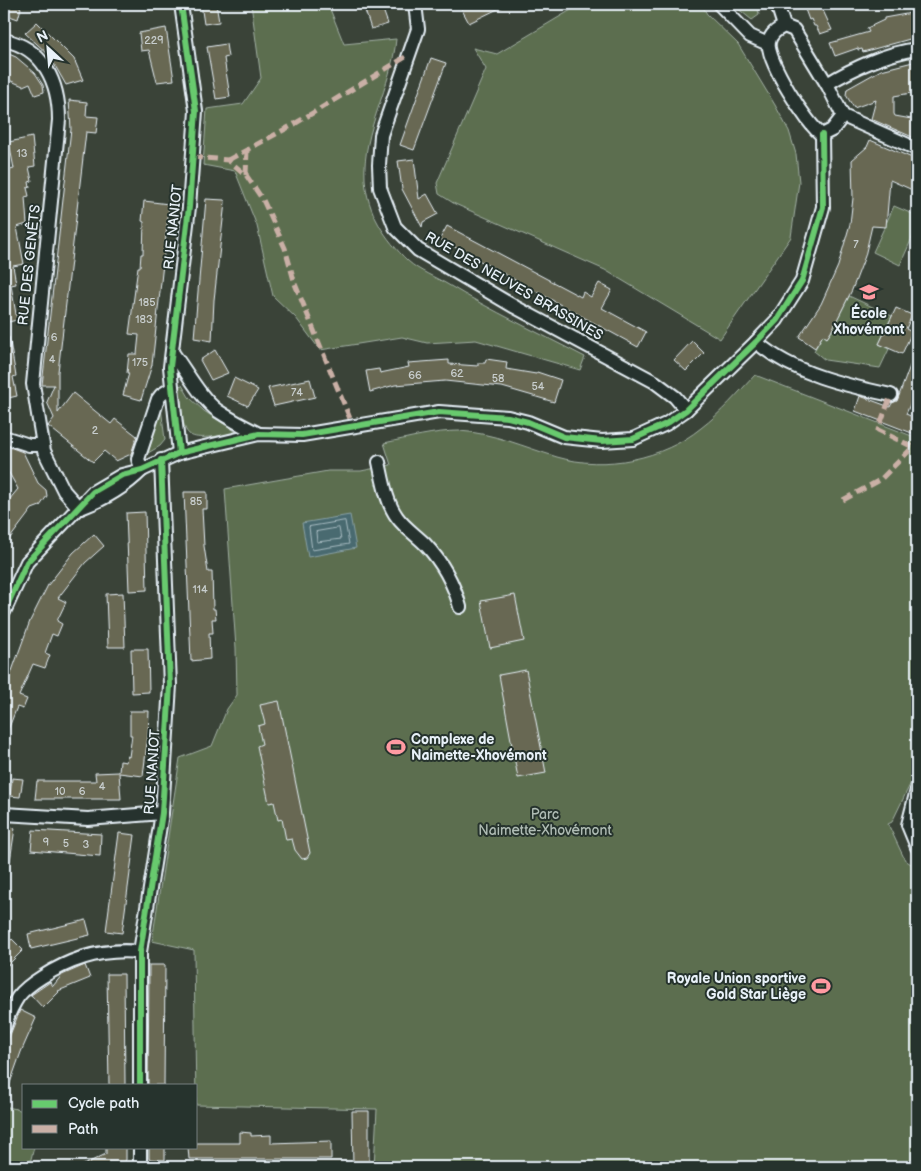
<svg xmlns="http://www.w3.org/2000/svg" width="921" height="1171" font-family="'Balsamiq Sans',sans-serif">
  <rect width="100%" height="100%" fill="#3a4338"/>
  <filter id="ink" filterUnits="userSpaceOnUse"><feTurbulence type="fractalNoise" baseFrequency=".02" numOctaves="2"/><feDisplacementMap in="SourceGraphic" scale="10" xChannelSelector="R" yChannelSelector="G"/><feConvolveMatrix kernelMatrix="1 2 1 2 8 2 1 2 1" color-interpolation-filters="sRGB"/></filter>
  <g filter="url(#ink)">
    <g fill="#5c6e50" stroke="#a2b0a4">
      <path d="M 251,4 L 328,4 L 344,44 L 396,39 C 392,86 362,131 365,179 C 367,212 385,239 408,261 C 419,271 435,277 447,284 C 492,311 539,333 585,357 L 580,370 L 476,340 L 427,343 L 402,337 L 320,350 L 296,318 L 273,296 L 257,226 L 235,171 L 203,165 L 207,109 L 243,104 L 261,78 Z"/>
      <polygon points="581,4 701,4 707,14 738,44 775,105 789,131 796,154 799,182 791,237 720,339 605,270 455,204 439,194 437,183 486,69 473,48 497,54"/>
      <polygon points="732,4 757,4 759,15 752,20"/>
      <polygon points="894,206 917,216 917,227 900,265 873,252"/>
      <polygon points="849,296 892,316 879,344 889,349 880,368 825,360 814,351 823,335 827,338 833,330 829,326 839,316"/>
      <path d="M 755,375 L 917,438 L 917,770 L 892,822 L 888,824 L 905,860 L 917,868 L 917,1167 L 374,1167 L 377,1109 L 196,1105 L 194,950 L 152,941 L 180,758 L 212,746 L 227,709 L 237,695 L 236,648 L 225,489 L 328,471 L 361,471 L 391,465 L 384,443 C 409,438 434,431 459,431 C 494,433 524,447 557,457 C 605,471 663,459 701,428 C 721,413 738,393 755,375 Z"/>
      <path d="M 182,385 L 189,397 L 204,411 L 238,433 C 180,442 185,442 179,386 Z"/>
      <polygon points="161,407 165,440 160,446 148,453"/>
      <polygon points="4,1106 24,1111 24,1147 34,1147 30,1163 50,1167 4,1167"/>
    </g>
    <polygon fill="#496b70" stroke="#89a1a6" points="350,515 356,548 308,557 302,523"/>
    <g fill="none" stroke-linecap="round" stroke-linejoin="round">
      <g stroke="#a8bbc2" stroke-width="1">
        <polygon points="345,521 349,544 312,550 309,527"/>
        <polygon points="339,528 341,539 317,542 316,532"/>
      </g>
    </g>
    <g fill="#686752" stroke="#e8f1f8">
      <polygon points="4,4 16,4 21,8 18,19 4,14"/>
      <polygon points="201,4 216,4 219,22 204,24"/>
      <polygon points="363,4 381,4 388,24 371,29"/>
      <polygon points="470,4 508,4 469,23 461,8"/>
      <polygon points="803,4 820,4 832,30 820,34 816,26 814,26 811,19 809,20"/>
      <polygon points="917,12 917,37 863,52 862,49 858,50 858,48 835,56 830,43 869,32 867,28 884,20 884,18"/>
      <polygon points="37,22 74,59 83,80 66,85 49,55 25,33"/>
      <polygon points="166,28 174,80 157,82 149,50 141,51 139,33"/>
      <polygon points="226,44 228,57 224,58 230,97 216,99 207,47"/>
      <polygon points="4,52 16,57 35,73 43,85 44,92 35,95 30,83 23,86 4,78"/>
      <polygon points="431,58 446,63 414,150 400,145"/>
      <polygon points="917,61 917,92 894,96 894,114 895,116 917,120 917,139 871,119 876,100 854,108 846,95 847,89 881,70"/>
      <polygon points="69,100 87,102 86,116 98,117 96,133 86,132 58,372 58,413 73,393 111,424 115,419 137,436 131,454 116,461 104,451 93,462 48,426 54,418 47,402 54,385 42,385 71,129"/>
      <polygon points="32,137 35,166 29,167 32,181 29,182 30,187 27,188 29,196 25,197 27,224 17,227 24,264 13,266 16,284 11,285 17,320 4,323 4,185 8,185 5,171 14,169 9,142"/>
      <polygon points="870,140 917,160 917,192 890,180 886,227 872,226 865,256 852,290 831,332 827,338 823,335 815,348 799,337 821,304 838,266 850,224 853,198 852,160 867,147"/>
      <polygon points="414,159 419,199 427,194 438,214 423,222 422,227 402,189 398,161"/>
      <polygon points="206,199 224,200 225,202 214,300 212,341 194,338"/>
      <polygon points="144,201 169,204 169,208 152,365 141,400 123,395 129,373 127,373 129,354 137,354 139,335 129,334 138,267 140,267 141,254 143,254 144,222 142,221"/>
      <polygon points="447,226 581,297 583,292 591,297 599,283 612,290 602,308 646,332 638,347 440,239"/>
      <polygon points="896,308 912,315 906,329 912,332 902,354 879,344"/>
      <polygon points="9,337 16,376 13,377 17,396 4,399 4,338"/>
      <polygon points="692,341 704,353 686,371 674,360"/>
      <polygon points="917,347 917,387 906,414 917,419 917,435 855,411 860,396 890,407 892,403 897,401"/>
      <polygon points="215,350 228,373 211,380 200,360"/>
      <polygon points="486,359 507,362 506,369 536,374 537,372 561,380 554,402 502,387 445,381 395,385 370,392 366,371 379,369 380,373 409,367 408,363 449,360 449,364 478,366 478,363 485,363"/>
      <polygon points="234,378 258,390 248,406 227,396"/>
      <polygon points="310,379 315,397 274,406 268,388"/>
      <polygon points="4,445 23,452 38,483 46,490 47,496 40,506 32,509 4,546 4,506 18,489 4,464"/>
      <polygon points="184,492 207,492 207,509 202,509 204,546 208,572 212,572 213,609 215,609 216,619 212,619 213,633 209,633 210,659 191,661"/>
      <polygon points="145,512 147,590 129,591 126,513"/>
      <polygon points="94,534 104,546 85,563 58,598 66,602 57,621 62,624 57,636 52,634 45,653 50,655 45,668 33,664 19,696 27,699 23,709 17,707 4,740 4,693 30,621 48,585 73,553"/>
      <polygon points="123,593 125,647 108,647 106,594"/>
      <polygon points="515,595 524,641 490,648 481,601"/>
      <polygon points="131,649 148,649 149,692 132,693"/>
      <polygon points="526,670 546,773 518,778 499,675"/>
      <polygon points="279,701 310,853 307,858 302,859 295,850 292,839 286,840 282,819 278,820 274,802 269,803 257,746 262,744 258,726 265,724 260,705"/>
      <polygon points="130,711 149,711 148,735 143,776 119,773 121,799 35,799 37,781 96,781 95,773 119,772 120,761 126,762 127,756 129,757 132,735 130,735"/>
      <polygon points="12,778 23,779 20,797 10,796"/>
      <polygon points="4,826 15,828 10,861 4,861"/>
      <polygon points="33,830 101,834 100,856 31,850"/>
      <polygon points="119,833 135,835 122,933 106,931"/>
      <polygon points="86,920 90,935 31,949 28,934"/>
      <polygon points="12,939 23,950 4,969 4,947"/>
      <polygon points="85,965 90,978 58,991 59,992 43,1008 31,995 50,982 53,986 62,975"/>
      <polygon points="149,965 165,965 164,1085 148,1085"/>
      <polygon points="107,974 124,974 125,1085 109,1085"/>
      <polygon points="20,1010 36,1018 21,1052 4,1100 4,1050"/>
      <polygon points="352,1111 369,1111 369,1167 353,1167"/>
      <polygon points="240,1132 251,1133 251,1136 271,1135 271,1143 331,1141 331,1159 189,1159 188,1147 196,1147 196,1143 240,1143"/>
      <polygon points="106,1147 126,1147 126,1160 123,1164 108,1167 79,1167 106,1154"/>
      <polygon points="149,1147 165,1147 165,1160 149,1159"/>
    </g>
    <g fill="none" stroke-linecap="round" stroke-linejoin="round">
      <g stroke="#e8f1f8" stroke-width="16">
        <g id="minor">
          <polyline points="415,4 418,29 381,135 379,165 380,188 395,227 418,250 515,307 655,382 675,397 686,410"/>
          <polyline points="719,4 750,36 768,44"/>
          <polyline points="777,4 784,26"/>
          <path d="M 784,26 L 794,30 L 828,86 L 843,116 L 832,130 L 822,135 C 808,126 765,59 769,42 C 771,33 777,30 784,26 Z"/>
          <path d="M 4,40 C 44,48 59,83 59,120 L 33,384 L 44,451 L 64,491 L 79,508"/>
          <path d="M 827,84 C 853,68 887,53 917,49"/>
          <polyline points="843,116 917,149"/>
          <path d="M 756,342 C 794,374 844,385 891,395"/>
          <path d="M 172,352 C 185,369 201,399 218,411 C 230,419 245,427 259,434"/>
          <polyline points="4,437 29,445 42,445"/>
          <polyline points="179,453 170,367 189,207 196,111 181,4"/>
          <path d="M 379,462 C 383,480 386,502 397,517 C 404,527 416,535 425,544 C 441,561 454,584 460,607"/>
          <polyline points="142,470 138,459 158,399 161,395 172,388"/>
          <path d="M 81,508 C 105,499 124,488 142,470"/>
          <polyline points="4,612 27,562 93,492 122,475 142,470 179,453 259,434 302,435 439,412 508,417 528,422 564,437 602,441 633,439 666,424 686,410 756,342 777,320 802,281 823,207 822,135"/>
          <polyline points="917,790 908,825 917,847"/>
          <polyline points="4,814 88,819 162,813"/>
          <path d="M 4,1028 C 7,1018 12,1006 18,997 C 24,989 34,982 42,977 C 73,957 104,948 140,952"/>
          <polyline points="140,1085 140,952 162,813 170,685 161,460"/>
          <polyline points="140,1147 140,1167"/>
        </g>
      </g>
      <use href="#minor" stroke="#26332d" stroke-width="12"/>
      <g stroke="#cab0a6" stroke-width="5" stroke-dasharray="10 5" stroke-linecap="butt">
        <polyline points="192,157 228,160 246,175 263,200 285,248 295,284 353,426"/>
        <polyline points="228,160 291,126 409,55"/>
        <polyline points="246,175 247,150"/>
        <polyline points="843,500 880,480 913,447 878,430 891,395"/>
      </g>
      <g stroke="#26332d" stroke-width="9">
        <g id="cycleway">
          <polyline points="179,453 170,367 189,207 196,111 181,4"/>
          <polyline points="4,612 27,562 93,492 122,475 142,470 179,453 259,434 302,435 439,412 508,417 528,422 564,437 602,441 633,439 666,424 686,410 756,342 777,320 802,281 823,207 822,135"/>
          <polyline points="140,1085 140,952 162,813 170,685 161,460"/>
        </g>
      </g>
      <use href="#cycleway" stroke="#67ca6e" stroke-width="6"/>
    </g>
  </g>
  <defs>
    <g id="school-bare" transform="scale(1.5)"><path d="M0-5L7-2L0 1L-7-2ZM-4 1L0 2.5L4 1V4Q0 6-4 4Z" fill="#ff9aa2" stroke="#26332d" stroke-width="2.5" paint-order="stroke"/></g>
    <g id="stadium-bare" transform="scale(1.5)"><path d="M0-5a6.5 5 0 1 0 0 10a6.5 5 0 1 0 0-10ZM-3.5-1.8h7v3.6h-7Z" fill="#ff9aa2" stroke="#26332d" stroke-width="2.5" paint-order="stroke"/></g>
  </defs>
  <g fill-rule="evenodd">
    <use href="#school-bare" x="869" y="292"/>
    <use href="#stadium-bare" x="396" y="747"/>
    <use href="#stadium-bare" x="821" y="986"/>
  </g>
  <g text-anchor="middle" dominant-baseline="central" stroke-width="4" stroke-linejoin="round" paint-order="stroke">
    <g font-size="11" fill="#c8cece">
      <text x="154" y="40">229</text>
      <text x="22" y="153">13</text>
      <text x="856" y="244">7</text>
      <text x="147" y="302">185</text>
      <text x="144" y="319">183</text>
      <text x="54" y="337">6</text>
      <text x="52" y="359">4</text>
      <text x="140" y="362">175</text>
      <text x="457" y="373">62</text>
      <text x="415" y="375">66</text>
      <text x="498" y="378">58</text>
      <text x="538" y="386">54</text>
      <text x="297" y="392">74</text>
      <text x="95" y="430">2</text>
      <text x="196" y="501">85</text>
      <text x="200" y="589">114</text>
      <text x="102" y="786">4</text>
      <text x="60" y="791">10</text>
      <text x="82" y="791">6</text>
      <text x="46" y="842">9</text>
      <text x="66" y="843">5</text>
      <text x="86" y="844">3</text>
    </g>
    <g font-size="14" fill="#e8f1f8" stroke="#26332d">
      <text transform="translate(173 227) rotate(-84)">RUE NANIOT</text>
      <text transform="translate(29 265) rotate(-84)">RUE DES GENÊTS</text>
      <text transform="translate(514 286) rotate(30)">RUE DES NEUVES BRASSINES</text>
      <text transform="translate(152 772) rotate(-86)">RUE NANIOT</text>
    </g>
    <g font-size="14" font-weight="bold" fill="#e8f1f8" stroke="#26332d">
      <text x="869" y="313">École<tspan x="869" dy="16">Xhovémont</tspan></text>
      <text x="411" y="739" text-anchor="start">Complexe de<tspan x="411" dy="16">Naimette-Xhovémont</tspan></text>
      <text x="806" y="978" text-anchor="end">Royale Union sportive<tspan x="806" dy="16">Gold Star Liège</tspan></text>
    </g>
    <g font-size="14" fill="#b0bdb5" stroke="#26332d">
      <text x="545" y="814">Parc<tspan x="545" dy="16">Naimette-Xhovémont</tspan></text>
    </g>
  </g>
  <rect width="921" height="1171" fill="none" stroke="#26332d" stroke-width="20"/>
  <rect x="10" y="10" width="901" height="1151" fill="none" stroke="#e8f1f8" stroke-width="2" filter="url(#ink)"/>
  <rect x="22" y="1084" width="175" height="65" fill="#26332d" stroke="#747f7e"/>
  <rect x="32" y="1100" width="25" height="8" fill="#67ca6e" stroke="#747f7e"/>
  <text x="68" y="1108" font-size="15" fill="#e8f1f8">Cycle path</text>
  <rect x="32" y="1125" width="25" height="8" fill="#cab0a6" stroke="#747f7e"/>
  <text x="68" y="1134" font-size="15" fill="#e8f1f8">Path</text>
  <g transform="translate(48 48) rotate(334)" stroke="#26332d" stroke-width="4" paint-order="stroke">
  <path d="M0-4L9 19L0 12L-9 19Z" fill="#e8f1f8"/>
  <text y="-8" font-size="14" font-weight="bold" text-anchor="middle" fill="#e8f1f8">N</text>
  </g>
</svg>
